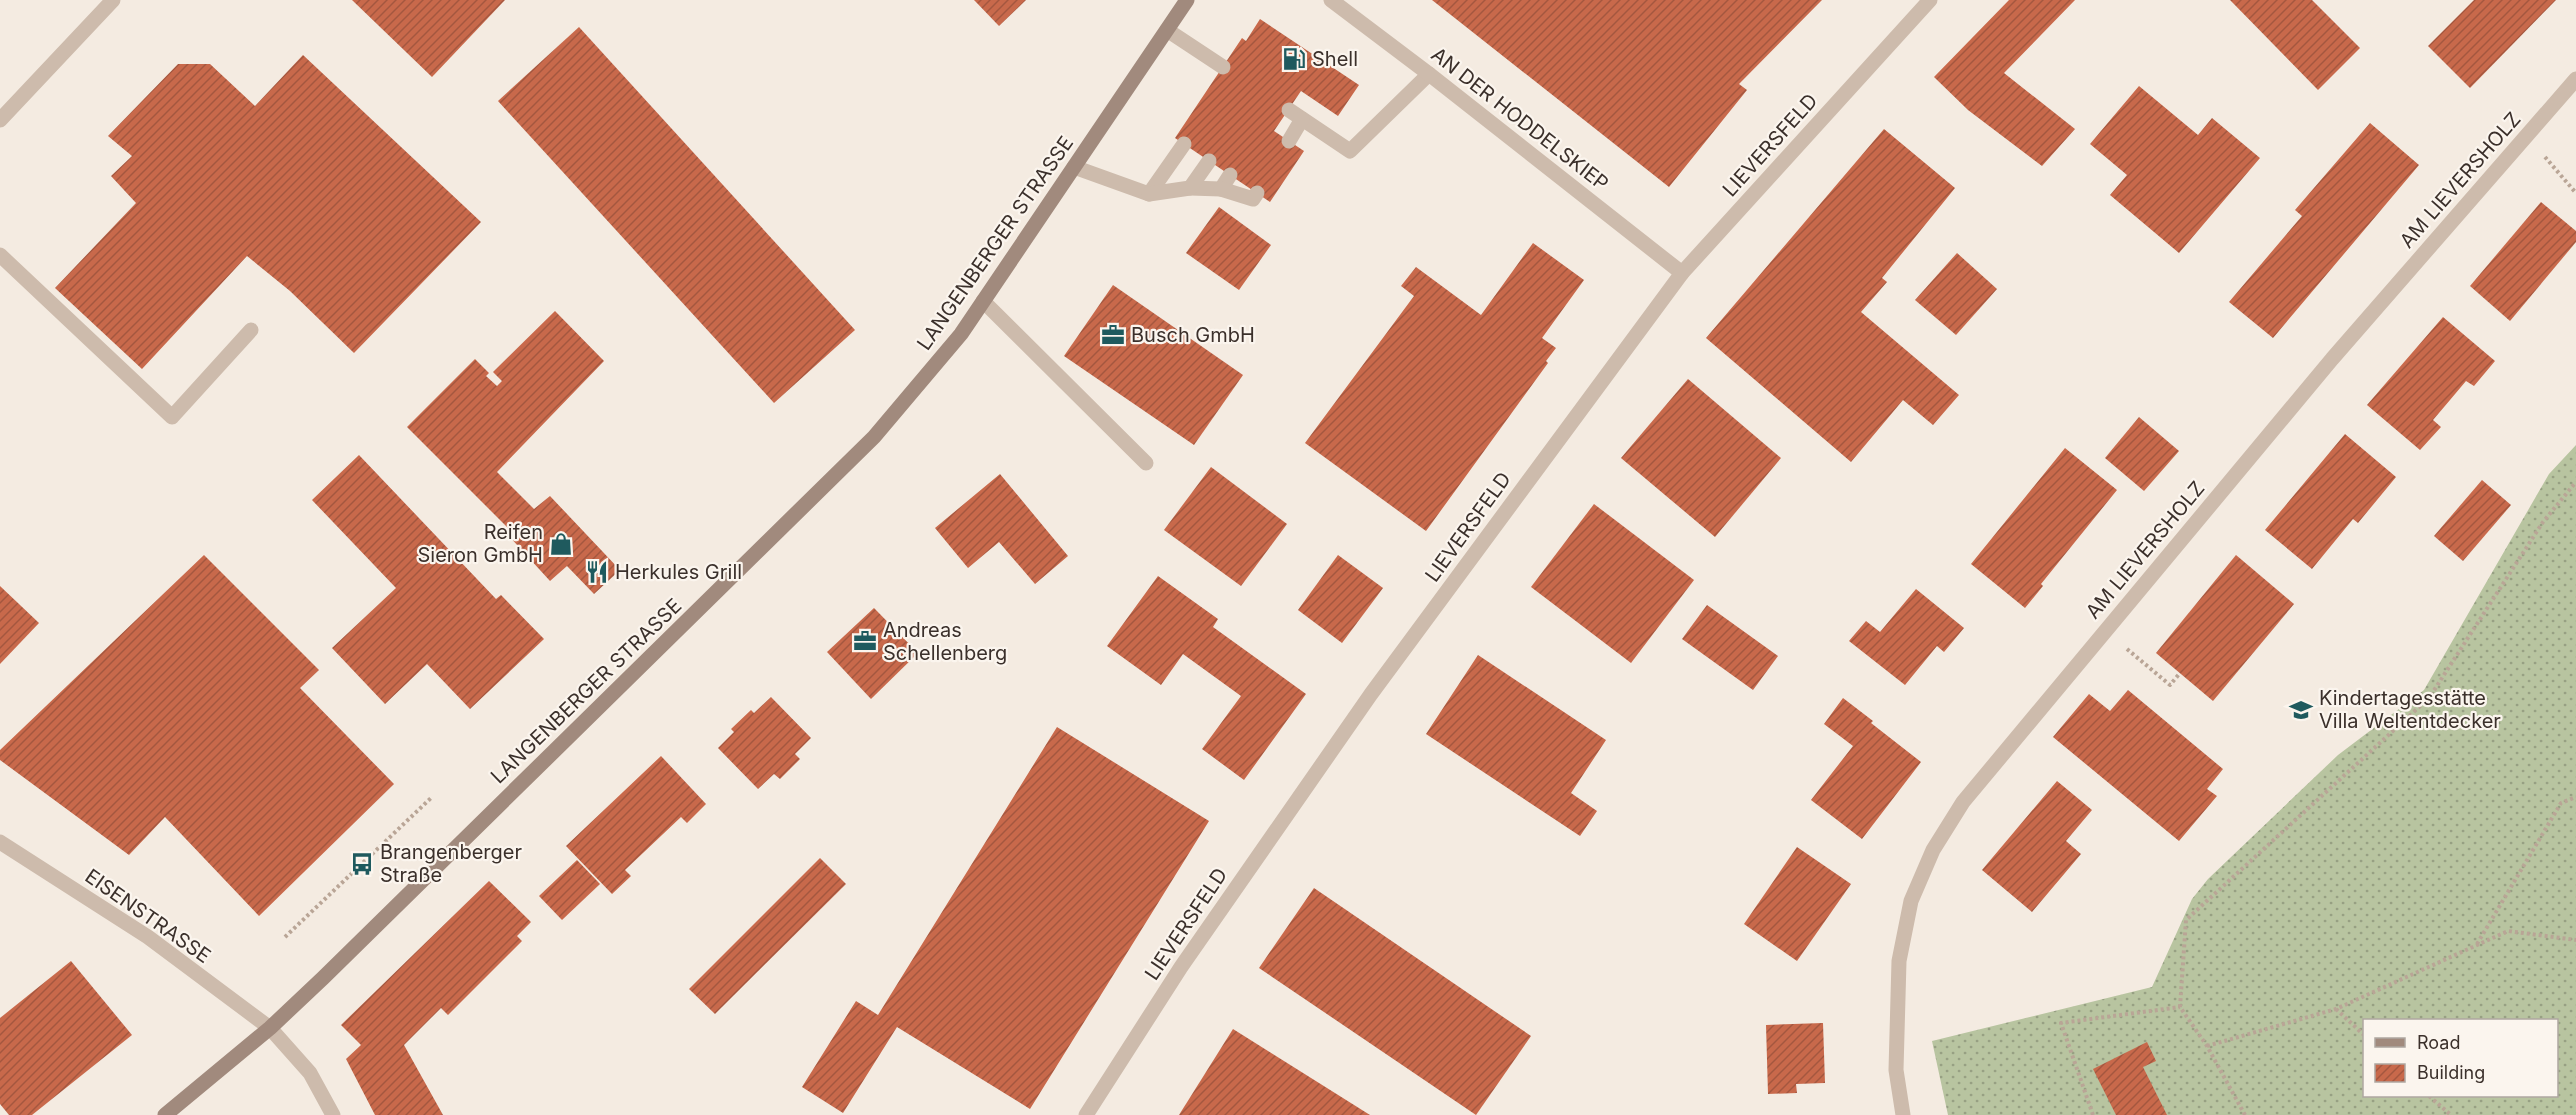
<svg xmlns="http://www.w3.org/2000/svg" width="2576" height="1115" font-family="Inter,sans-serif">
  <defs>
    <pattern id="garden-dots" width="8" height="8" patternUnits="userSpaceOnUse" patternTransform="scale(1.5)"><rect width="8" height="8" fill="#b8c4a0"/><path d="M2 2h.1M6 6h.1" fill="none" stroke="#97a083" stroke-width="1.8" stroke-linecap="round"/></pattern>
    <pattern id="building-hatch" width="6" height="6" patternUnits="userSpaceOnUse" patternTransform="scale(1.5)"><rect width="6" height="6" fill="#c8694b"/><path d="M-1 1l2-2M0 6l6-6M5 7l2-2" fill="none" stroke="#a4573f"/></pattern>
  </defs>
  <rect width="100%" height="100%" fill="#f4ebe1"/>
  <path fill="url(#garden-dots)" fill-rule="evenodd" d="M 2576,445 L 2576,1115 L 1948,1115 L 1932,1041 L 2152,987 L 2192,899 L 2208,879 L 2338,755 L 2424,690 L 2549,474 ZM 2364,1020 L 2556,1020 L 2556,1096 L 2364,1096 Z"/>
  <g fill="url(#building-hatch)">
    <polygon points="352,0 505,0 432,77"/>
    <polygon points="974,0 1026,0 999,26"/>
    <polygon points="1432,0 1822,0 1739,84 1747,90 1669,187"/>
    <polygon points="2009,0 2075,0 2004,73 2075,129 2042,166 1968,110 1934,77"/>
    <polygon points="2230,0 2312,0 2360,48 2318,90"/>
    <polygon points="2474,0 2556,0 2470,88 2428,46"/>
    <polygon points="1260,19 1359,85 1338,116 1301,91 1274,131 1304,151 1270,202 1175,138 1242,38 1246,41"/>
    <polygon points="579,27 855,330 774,403 498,101"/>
    <polygon points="303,55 481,222 354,353 290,291 247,256 142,369 55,288 136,203 111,176 132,156 108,136 178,64 210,64 255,106"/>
    <polygon points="2139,86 2198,135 2212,118 2260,158 2179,253 2110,195 2127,175 2090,144"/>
    <polygon points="2370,123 2419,165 2273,338 2229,302 2302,216 2295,210"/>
    <polygon points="1884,129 1955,188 1882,278 1887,282 1861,312 1959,395 1933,425 1903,400 1851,462 1706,338"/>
    <polygon points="2541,202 2576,231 2576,242 2510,321 2470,286"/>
    <polygon points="1219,207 1271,245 1239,290 1186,253"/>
    <polygon points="1533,243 1584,280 1542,338 1556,348 1546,361 1548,363 1426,531 1305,443 1414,296 1401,286 1416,267 1481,315"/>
    <polygon points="1957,253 1997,289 1956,335 1915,300"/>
    <polygon points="1113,285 1243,375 1194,445 1064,356"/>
    <polygon points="555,311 604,361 497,472 534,509 550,496 620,570 594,594 567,566 550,581 508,535 512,532 407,427 475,359 489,373 486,376 497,386 502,381 493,372"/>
    <polygon points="2443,317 2495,361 2474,386 2466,381 2450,400 2433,420 2441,427 2420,450 2367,405"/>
    <polygon points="1688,379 1781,458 1715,537 1621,458"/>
    <polygon points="2139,417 2179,451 2144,491 2105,458"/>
    <polygon points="2345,434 2396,477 2358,523 2353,519 2312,569 2265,530"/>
    <polygon points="2065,448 2117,490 2041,584 2043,586 2025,608 1971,564"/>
    <polygon points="359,455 496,599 501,595 544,639 470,709 427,664 385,704 332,648 396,588 312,500"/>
    <polygon points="1211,467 1287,524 1241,586 1164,530"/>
    <polygon points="1000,474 1068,556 1035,584 999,542 968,568 935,528"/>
    <polygon points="2482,480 2511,505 2463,561 2434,536"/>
    <polygon points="1594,504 1694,580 1631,663 1531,587"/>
    <polygon points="204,555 319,670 300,688 394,784 259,916 165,817 129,855 0,760 0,750"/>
    <polygon points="1338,555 1383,588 1342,643 1298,610"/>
    <polygon points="2236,555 2294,604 2213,701 2156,653"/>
    <polygon points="1158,576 1218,619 1213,627 1306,694 1244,780 1202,749 1241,696 1183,654 1161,685 1107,646"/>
    <polygon points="0,586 39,623 0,664"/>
    <polygon points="1916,589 1964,628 1944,652 1937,646 1905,685 1849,641 1866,621 1880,632"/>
    <polygon points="1707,605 1778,656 1753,690 1682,639"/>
    <polygon points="874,608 918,653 871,699 827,652"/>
    <polygon points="1478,655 1606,740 1571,793 1597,811 1580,836 1426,734"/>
    <polygon points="2128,690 2223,769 2207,789 2217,796 2179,841 2053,737 2089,694 2110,711"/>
    <polygon points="771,697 811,738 795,754 800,759 780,779 774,774 758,789 718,748 734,732 731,729 751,710 754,713"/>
    <polygon points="1843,698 1873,721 1871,723 1921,762 1862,839 1811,800 1853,746 1824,724"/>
    <polygon points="1057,727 1209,821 1030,1109 897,1027 843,1113 802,1087 856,1001 878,1015"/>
    <polygon points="661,756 706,804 687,823 681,817 625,870 631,876 612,894 566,846"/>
    <polygon points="2057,781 2092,810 2066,841 2081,854 2032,912 1982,870"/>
    <polygon points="1797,847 1851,884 1797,961 1744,924"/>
    <polygon points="820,858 846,884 715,1014 689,989"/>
    <polygon points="577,860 600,884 562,920 539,896"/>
    <polygon points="489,881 531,922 517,936 522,941 448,1015 441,1008 404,1045 443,1115 375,1115 346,1059 361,1045 341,1025"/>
    <polygon points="1314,888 1531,1036 1476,1115 1259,968"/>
    <polygon points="71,961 132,1035 32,1115 9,1115 0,1104 0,1018"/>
    <polygon points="1823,1023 1825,1083 1796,1084 1797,1093 1768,1094 1766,1025"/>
    <polygon points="1233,1029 1370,1115 1179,1115"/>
    <polygon points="2147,1042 2156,1061 2143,1067 2167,1115 2116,1115 2093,1069"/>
  </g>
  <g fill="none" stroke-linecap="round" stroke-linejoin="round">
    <g stroke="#b9a596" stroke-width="4" stroke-dasharray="3 3" stroke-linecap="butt">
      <polyline points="2545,157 2576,193"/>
      <polyline points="2127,649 2170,685 2180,673"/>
      <polyline points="285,937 432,797"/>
      <polyline points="2477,944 2561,803 2576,797"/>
      <polyline points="2336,1009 2364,1035"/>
      <polyline points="2207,1046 2336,1009 2508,931 2576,940"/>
      <polyline points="2429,1096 2451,1115"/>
      <polyline points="2093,1115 2061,1023 2180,1007"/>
      <polyline points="2245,1115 2207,1046 2180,1007 2186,920 2429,698 2543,522 2576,482"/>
    </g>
    <g stroke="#cdbbac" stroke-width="15">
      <polyline points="1167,30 1223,67"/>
      <polyline points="1289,110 1350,151 1429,74"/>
      <polyline points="1289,141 1302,119"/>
      <polyline points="1074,167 1149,194 1184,144"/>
      <polyline points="1190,188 1221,189 1230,175"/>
      <polyline points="1221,189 1253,199 1257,193"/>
      <polyline points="1149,194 1190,188 1209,161"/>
      <polyline points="0,255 172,417 251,330"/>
      <polyline points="983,301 1146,463"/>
    </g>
    <g stroke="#cdbbac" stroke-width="15">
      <polyline points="1331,0 1429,74 1682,273"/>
      <polyline points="0,120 113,0"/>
      <polyline points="0,842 148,937 270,1028 310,1073 333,1115"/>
      <polyline points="1086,1115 1181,967 1371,694 1682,273 1930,0"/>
      <polyline points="1903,1115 1896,1070 1899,961 1911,901 1933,850 1963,802 2332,359 2576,79"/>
    </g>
    <polyline stroke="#a18a7d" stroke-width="15" points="165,1115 270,1028 323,978 874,437 961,334 1187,0"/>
  </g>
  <defs>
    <g id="fuel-bare" transform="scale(1.8)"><path d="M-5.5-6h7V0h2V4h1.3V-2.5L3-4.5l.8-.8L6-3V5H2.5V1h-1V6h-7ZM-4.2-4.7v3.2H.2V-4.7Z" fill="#1f5a5e" stroke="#fbf5ee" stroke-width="2.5" paint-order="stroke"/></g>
    <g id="office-bare" transform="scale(1.8)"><path d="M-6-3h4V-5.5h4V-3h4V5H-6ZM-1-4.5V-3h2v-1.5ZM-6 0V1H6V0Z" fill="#1f5a5e" stroke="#fbf5ee" stroke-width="2.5" paint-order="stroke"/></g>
    <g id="shop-bare" transform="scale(1.8)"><path d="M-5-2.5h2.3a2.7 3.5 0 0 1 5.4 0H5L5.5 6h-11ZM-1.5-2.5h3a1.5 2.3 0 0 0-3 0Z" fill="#1f5a5e" stroke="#fbf5ee" stroke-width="2.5" paint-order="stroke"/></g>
    <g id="restaurant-bare" transform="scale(1.8)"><path d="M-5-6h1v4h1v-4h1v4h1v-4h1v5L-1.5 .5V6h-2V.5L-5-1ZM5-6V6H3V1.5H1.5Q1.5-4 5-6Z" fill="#1f5a5e" stroke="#fbf5ee" stroke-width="2.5" paint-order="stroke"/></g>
    <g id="school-bare" transform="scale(1.8)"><path d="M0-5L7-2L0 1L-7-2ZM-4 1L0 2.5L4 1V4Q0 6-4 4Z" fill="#1f5a5e" stroke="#fbf5ee" stroke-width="2.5" paint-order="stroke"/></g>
    <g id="bus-bare" transform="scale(1.8)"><path d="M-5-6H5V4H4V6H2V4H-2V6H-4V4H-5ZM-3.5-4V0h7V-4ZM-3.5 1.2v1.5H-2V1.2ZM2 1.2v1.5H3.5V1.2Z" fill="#1f5a5e" stroke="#fbf5ee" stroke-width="2.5" paint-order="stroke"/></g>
  </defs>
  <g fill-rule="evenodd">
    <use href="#fuel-bare" x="1294" y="59"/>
    <use href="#office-bare" x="1113" y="335"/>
    <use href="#shop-bare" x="561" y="544"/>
    <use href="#restaurant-bare" x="597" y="572"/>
    <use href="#office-bare" x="865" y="641"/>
    <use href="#school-bare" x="2301" y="710"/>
    <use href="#bus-bare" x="362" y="864"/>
  </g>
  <g text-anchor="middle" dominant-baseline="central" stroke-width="4.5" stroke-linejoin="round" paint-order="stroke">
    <g font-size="20" fill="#3b302b" stroke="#fbf5ee" text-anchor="start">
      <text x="1312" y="59">Shell</text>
      <text x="1131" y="335">Busch GmbH</text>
      <text x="543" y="532" text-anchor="end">Reifen<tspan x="543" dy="23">Sieron GmbH</tspan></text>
      <text x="615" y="572">Herkules Grill</text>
      <text x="883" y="630">Andreas<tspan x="883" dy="23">Schellenberg</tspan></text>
      <text x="2319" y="698">Kindertagesstätte<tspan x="2319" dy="23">Villa Weltentdecker</tspan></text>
      <text x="380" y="852">Brangenberger<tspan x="380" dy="23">Straße</tspan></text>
    </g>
    <g font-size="20" fill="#3b302b" stroke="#fbf5ee">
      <text transform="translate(1520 119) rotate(38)">AN DER HODDELSKIEP</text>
      <text transform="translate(1770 145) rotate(-48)">LIEVERSFELD</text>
      <text transform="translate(2460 180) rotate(-49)">AM LIEVERSHOLZ</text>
      <text transform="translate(995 243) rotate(-55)">LANGENBERGER STRASSE</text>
      <text transform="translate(1468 527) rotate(-54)">LIEVERSFELD</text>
      <text transform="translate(2145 550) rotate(-50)">AM LIEVERSHOLZ</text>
      <text transform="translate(586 691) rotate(-44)">LANGENBERGER STRASSE</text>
      <text transform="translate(148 916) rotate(35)">EISENSTRASSE</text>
      <text transform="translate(1186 924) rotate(-56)">LIEVERSFELD</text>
    </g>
  </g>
  <rect x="2363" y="1019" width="195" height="78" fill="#fbf5ee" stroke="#aea6a0" stroke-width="1.5"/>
  <rect x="2375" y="1038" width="30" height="9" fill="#a18a7d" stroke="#aea6a0" stroke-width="1.5"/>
  <text x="2417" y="1049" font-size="18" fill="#3b302b">Road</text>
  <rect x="2375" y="1064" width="30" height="18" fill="url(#building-hatch)" stroke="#aea6a0" stroke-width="1.5"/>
  <text x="2417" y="1079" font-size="18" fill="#3b302b">Building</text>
</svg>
